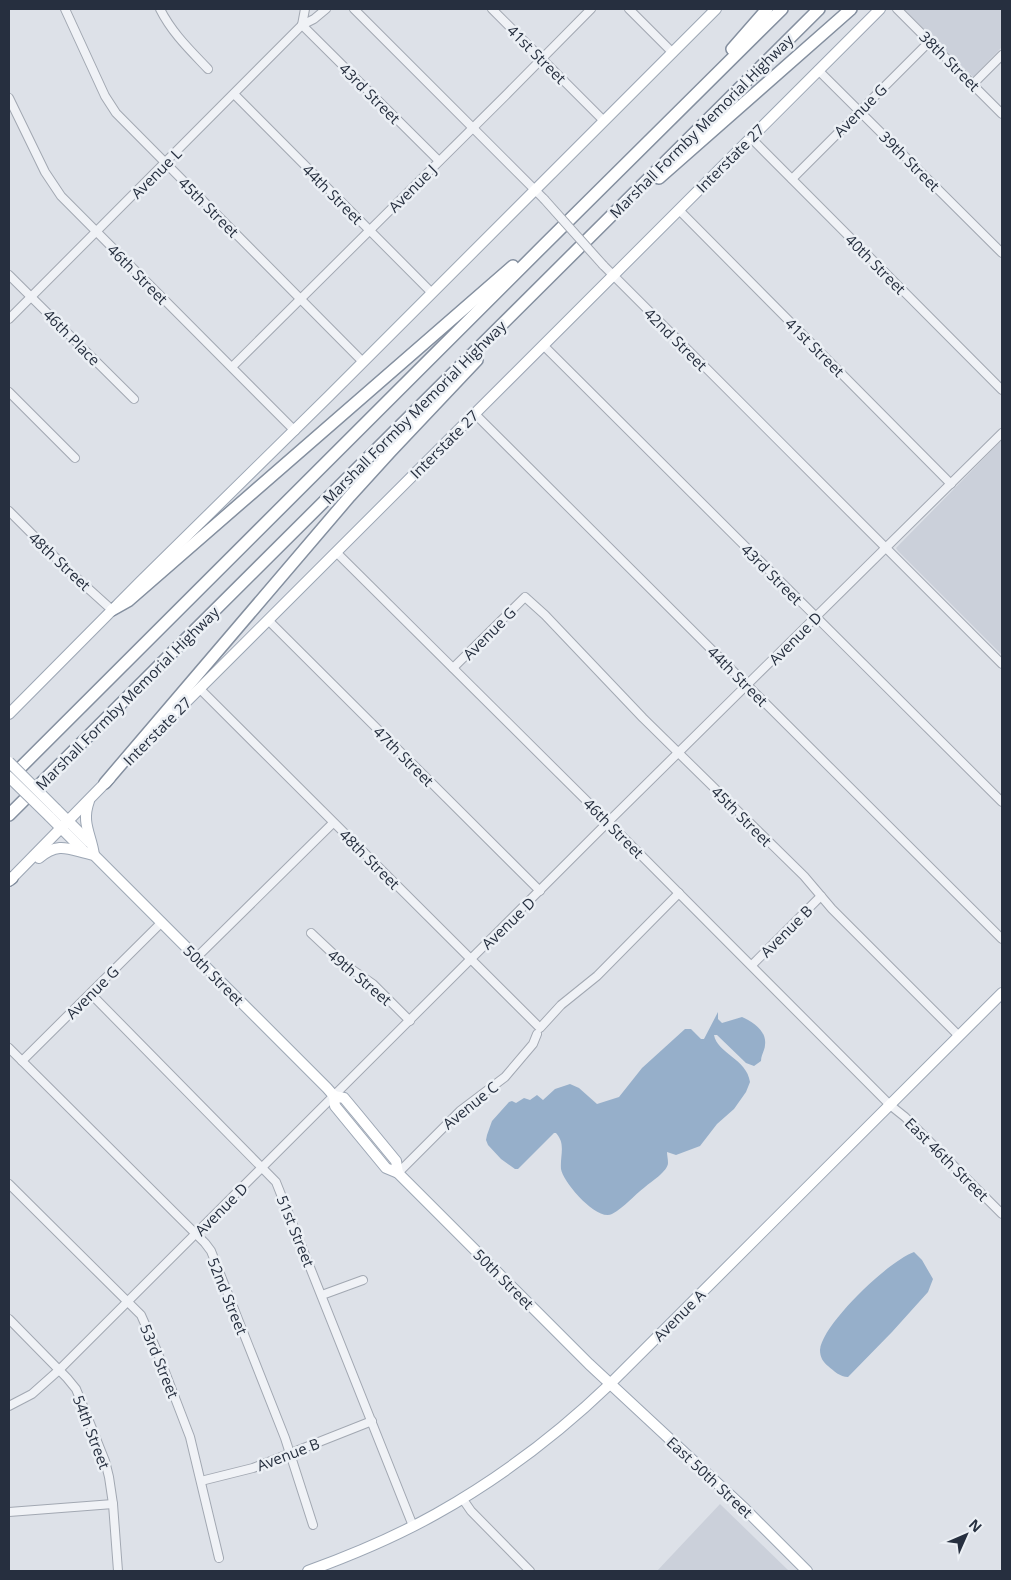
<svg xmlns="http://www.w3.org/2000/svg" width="1011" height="1580" font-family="'Open Sans',sans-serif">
  <rect width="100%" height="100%" fill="#dde1e8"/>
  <g fill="#cbd0da">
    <polygon points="904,9 1002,9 1002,47 973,77"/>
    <polygon points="1002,440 1002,655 898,551 896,548"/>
    <polygon points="720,1504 789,1571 657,1571"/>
  </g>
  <g fill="#96afca">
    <path d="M 718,1012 L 718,1019 L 722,1023 L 742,1017 C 753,1022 767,1031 765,1045 C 765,1050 761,1055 761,1061 L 754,1066 L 746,1063 L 717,1035 L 714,1035 C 717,1053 747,1059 750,1082 L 746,1092 L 734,1109 L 717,1124 L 700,1146 L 676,1155 L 667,1152 C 667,1155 668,1159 668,1163 C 668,1171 651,1182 645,1187 C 633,1196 625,1207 612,1214 C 597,1222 563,1182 561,1169 C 560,1155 566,1144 556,1133 L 554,1133 L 518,1169 L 515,1169 L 501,1159 L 488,1145 L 486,1140 L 487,1135 L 492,1121 L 509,1102 L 512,1101 L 516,1103 L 524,1098 L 530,1100 L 537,1095 L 543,1100 L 555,1089 L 570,1084 L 579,1088 L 597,1104 L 619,1097 L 642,1068 L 685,1029 L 691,1029 L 701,1039 L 704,1039 Z"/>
    <path d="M 914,1252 L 922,1260 L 933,1279 L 928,1292 L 892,1332 L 848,1377 C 840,1377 834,1371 828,1366 C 823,1362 820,1357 820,1350 C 822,1324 890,1260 914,1252 Z"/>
  </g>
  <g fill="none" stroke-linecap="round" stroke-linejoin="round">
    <g stroke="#a2a8b2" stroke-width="10">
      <g id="minor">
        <polyline points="65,9 105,96 116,113 363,362"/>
        <path d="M 160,9 C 172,33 190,50 208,69"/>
        <polyline points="354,9 544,199"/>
        <polyline points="492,9 604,121"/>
        <polyline points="629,9 673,53"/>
        <polyline points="897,9 1002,114"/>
        <polyline points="302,25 439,161"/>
        <polyline points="302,25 305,9"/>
        <polyline points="818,70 1002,253"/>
        <polyline points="973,84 1002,55"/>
        <polyline points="234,94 432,293"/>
        <polyline points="9,98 45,172 61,196 295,431"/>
        <polyline points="751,138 1002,390"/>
        <polyline points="792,179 930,41"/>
        <polyline points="679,210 951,484"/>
        <polyline points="603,265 1002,664"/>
        <polyline points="9,275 134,399"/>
        <polyline points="9,319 302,25 314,19 326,9"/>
        <polyline points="543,345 1002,802"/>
        <polyline points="232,367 508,93 591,9"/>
        <polyline points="9,392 75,458"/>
        <polyline points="475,414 1002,939"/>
        <polyline points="9,511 70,572 112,610"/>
        <polyline points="336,552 608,822 890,1105 905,1117 1002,1214"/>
        <polyline points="268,620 540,891"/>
        <polyline points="453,668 525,597 545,615 643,718 804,876 832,909 959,1036"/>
        <polyline points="200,689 540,1028 561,1005 597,976 679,893"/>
        <polyline points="311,933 344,964 373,984 410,1021"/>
        <polyline points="197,957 333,823"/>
        <polyline points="752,965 821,896"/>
        <polyline points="91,994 276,1182 413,1526"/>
        <polyline points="9,1048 205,1243 211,1251 285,1438 313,1525"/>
        <polyline points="22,1061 162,922"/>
        <polyline points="398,1173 460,1111 505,1077 533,1044 537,1034"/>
        <polyline points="9,1184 141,1315 157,1351 190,1437 219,1558"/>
        <polyline points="322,1295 363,1280"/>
        <polyline points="9,1319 67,1378 76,1389 81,1401 105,1461 109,1477 113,1504 118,1571"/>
        <polyline points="9,1406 32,1394 59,1370 608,822 1002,433"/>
        <polyline points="201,1481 253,1468 372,1421"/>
        <polyline points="462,1498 471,1511 530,1571"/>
        <polyline points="9,1512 113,1504"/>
      </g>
    </g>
    <g stroke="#9ca6b4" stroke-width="12">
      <g id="major">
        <polyline points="9,714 141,581 329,396 716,9"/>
        <polyline points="145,743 880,9"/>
        <path d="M 89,801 C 81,823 91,834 94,855"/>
        <polyline points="56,809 89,842"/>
        <polyline points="49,816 84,851"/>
        <path d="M 39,858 C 60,840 71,851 94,855 L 327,1088 L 334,1096 L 335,1106 L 386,1168 L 398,1173 L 589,1364 L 745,1509 L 807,1571"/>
        <polyline points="9,881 110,778"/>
        <polyline points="334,1096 344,1098 359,1116 396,1161 398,1173"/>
        <path d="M 308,1571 C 352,1555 395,1537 436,1514 C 500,1478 558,1434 610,1384 L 1002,993"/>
      </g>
    </g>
    <g stroke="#848f9f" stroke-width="14">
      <g id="highway">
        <polyline points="732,49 767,9"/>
        <polyline points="659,178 851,9"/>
        <polyline points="112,610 128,601 513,266"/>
        <polyline points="9,779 545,244 782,9"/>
        <polyline points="105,783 350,496 390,452 477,360"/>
        <polyline points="9,815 819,9"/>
        <polyline points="9,880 12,878"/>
      </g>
    </g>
    <use href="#minor" stroke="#f0f2f6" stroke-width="8"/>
    <use href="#major" stroke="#fff" stroke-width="10"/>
    <use href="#highway" stroke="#fff" stroke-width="11"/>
    <g stroke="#a2a8b2" stroke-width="10" stroke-linecap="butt">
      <polyline id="minor-bridge" points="544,199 603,265"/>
    </g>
    <g stroke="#9ca6b4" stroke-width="12" stroke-linecap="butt">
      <g id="major-bridge">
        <polyline points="9,762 56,809"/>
        <polyline points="9,777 49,816"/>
      </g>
    </g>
    <use href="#minor-bridge" stroke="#f0f2f6" stroke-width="8"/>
    <use href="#major-bridge" stroke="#fff" stroke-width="10"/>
  </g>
  <g text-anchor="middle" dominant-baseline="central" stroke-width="5" stroke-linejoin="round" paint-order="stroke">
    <g font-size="15" fill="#262f3f" stroke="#ecf0f5">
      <text transform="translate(537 54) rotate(45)">41st Street</text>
      <text transform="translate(950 61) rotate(45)">38th Street</text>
      <text transform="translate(370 93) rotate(45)">43rd Street</text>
      <text transform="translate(860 110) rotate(-45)">Avenue G</text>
      <text transform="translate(701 126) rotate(-45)">Marshall Formby Memorial Highway</text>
      <text transform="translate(730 158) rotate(-45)">Interstate 27</text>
      <text transform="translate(910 161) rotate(45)">39th Street</text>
      <text transform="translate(156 173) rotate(-45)">Avenue L</text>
      <text transform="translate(412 188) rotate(-45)">Avenue J</text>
      <text transform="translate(333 194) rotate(45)">44th Street</text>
      <text transform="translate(209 207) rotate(45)">45th Street</text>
      <text transform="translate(876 264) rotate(45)">40th Street</text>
      <text transform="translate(138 274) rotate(45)">46th Street</text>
      <text transform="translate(72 337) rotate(45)">46th Place</text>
      <text transform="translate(676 339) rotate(45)">42nd Street</text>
      <text transform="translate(815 347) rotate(45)">41st Street</text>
      <text transform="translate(414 412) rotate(-45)">Marshall Formby Memorial Highway</text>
      <text transform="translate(444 444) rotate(-45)">Interstate 27</text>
      <text transform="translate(60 561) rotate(43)">48th Street</text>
      <text transform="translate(772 574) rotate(45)">43rd Street</text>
      <text transform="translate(489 633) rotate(-45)">Avenue G</text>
      <text transform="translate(795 638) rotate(-45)">Avenue D</text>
      <text transform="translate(738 676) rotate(45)">44th Street</text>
      <text transform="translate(127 698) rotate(-45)">Marshall Formby Memorial Highway</text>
      <text transform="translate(157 731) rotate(-45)">Interstate 27</text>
      <text transform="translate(404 756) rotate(45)">47th Street</text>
      <text transform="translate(742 816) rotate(45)">45th Street</text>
      <text transform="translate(614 828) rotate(45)">46th Street</text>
      <text transform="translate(370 859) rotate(45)">48th Street</text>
      <text transform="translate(508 923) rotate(-44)">Avenue D</text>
      <text transform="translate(786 931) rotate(-45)">Avenue B</text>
      <text transform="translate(214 975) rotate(45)">50th Street</text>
      <text transform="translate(360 977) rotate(40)">49th Street</text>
      <text transform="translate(92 992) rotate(-45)">Avenue G</text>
      <text transform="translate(470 1105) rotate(-39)">Avenue C</text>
      <text transform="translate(947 1159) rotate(45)">East 46th Street</text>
      <text transform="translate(221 1209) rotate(-45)">Avenue D</text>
      <text transform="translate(296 1231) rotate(68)">51st Street</text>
      <text transform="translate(504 1279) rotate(45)">50th Street</text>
      <text transform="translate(228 1296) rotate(68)">52nd Street</text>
      <text transform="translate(679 1315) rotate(-45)">Avenue A</text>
      <text transform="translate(160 1361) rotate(68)">53rd Street</text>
      <text transform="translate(92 1432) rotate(69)">54th Street</text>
      <text transform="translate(288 1454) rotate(-21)">Avenue B</text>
      <text transform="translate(710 1477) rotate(43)">East 50th Street</text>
    </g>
  </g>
  <rect width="1011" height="1580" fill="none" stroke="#262f3f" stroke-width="20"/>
  <g transform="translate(966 1535) rotate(45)" stroke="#ecf0f5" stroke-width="4" paint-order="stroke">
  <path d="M0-4L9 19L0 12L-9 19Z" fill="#262f3f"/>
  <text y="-8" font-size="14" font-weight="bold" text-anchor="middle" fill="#262f3f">N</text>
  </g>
</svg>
